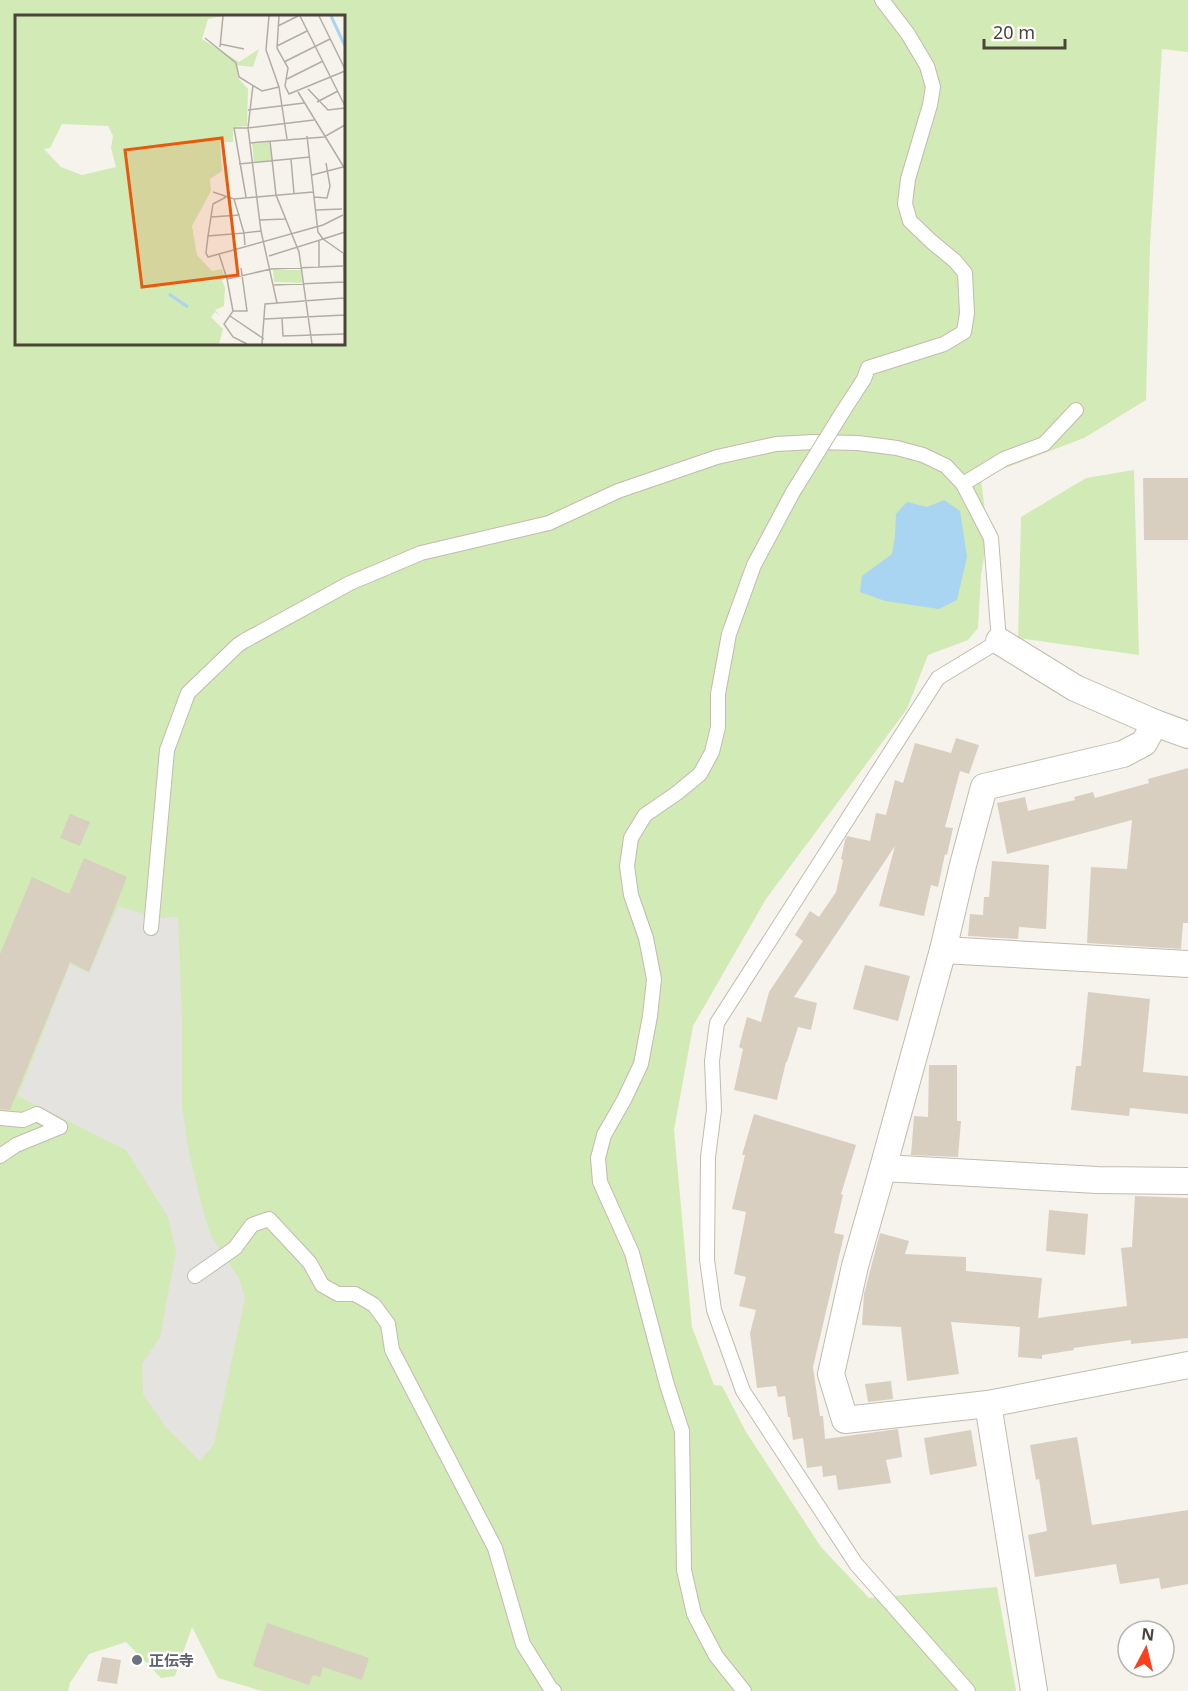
<svg xmlns="http://www.w3.org/2000/svg" width="1188" height="1691" font-family="'Noto Sans','Noto Sans JP',sans-serif">
  <rect width="100%" height="100%" fill="#f6f3ec"/>
  <g fill="#d2eab5" fill-rule="evenodd">
    <path d="M 0,0 L 1188,0 L 1188,52 L 1162,49 L 1150,246 L 1146,400 L 1084,438 L 1000,470 L 981,480 L 988,534 L 981,575 L 978,628 L 968,640 L 928,655 L 907,709 L 766,899 L 693,1026 L 674,1130 L 692,1327 L 714,1385 L 722,1386 L 746,1432 L 821,1547 L 869,1598 L 997,1587 L 1016,1691 L 262,1691 L 218,1678 L 192,1627 L 175,1676 L 161,1678 L 126,1642 L 89,1654 L 70,1683 L 68,1691 L 0,1691 ZM 16,16 L 344,16 L 344,344 L 16,344 Z"/>
    <polygon points="1134,470 1139,655 1018,638 1021,517 1086,478"/>
  </g>
  <polygon fill="#e5e3e0" points="118,906 157,918 178,917 182,1022 182,1108 189,1152 202,1207 211,1236 239,1278 245,1298 214,1444 200,1461 165,1426 143,1394 142,1364 160,1337 176,1251 168,1217 126,1150 18,1096 70,964 89,973"/>
  <polygon fill="#a9d4f2" points="944,500 960,511 967,557 957,600 939,609 885,601 860,592 862,576 892,554 895,536 896,514 907,502 927,507"/>
  <g fill="#d8cfc1">
    <polygon points="1143,478 1188,478 1188,540 1144,540"/>
    <polygon points="956,738 979,745 969,774 960,771 945,827 953,828 947,855 945,854 938,887 931,885 924,916 879,906 895,846 794,997 817,1003 811,1030 798,1027 787,1062 786,1062 777,1100 734,1090 743,1049 739,1047 747,1017 761,1022 769,992 803,941 795,935 810,911 819,917 836,892 843,860 841,859 845,840 847,836 870,841 876,813 886,815 895,780 903,783 915,743 951,753"/>
    <polygon points="1188,768 1188,923 1183,923 1181,949 1087,943 1091,867 1127,869 1132,820 1007,854 997,803 1025,797 1028,811 1075,800 1074,797 1093,792 1095,798 1149,783 1148,779"/>
    <polygon points="70,814 90,822 80,846 60,838"/>
    <polygon points="84,858 127,877 89,972 70,962 10,1110 0,1109 0,954 32,877 69,894"/>
    <polygon points="992,861 1049,865 1046,929 1019,927 1018,939 968,936 970,914 983,915 984,897 989,897"/>
    <polygon points="865,965 910,976 898,1021 853,1009"/>
    <polygon points="1088,992 1150,999 1143,1072 1188,1076 1188,1114 1130,1108 1129,1116 1071,1110 1076,1066 1081,1066"/>
    <polygon points="929,1065 957,1065 957,1121 961,1121 958,1157 911,1155 914,1116 928,1117"/>
    <polygon points="754,1114 856,1145 841,1194 843,1195 834,1233 844,1235 813,1367 820,1416 823,1416 825,1439 898,1429 902,1457 886,1460 891,1483 838,1490 836,1475 823,1477 822,1466 807,1468 803,1438 793,1440 790,1417 788,1417 785,1396 778,1397 776,1386 757,1388 750,1333 756,1310 739,1306 746,1277 734,1274 746,1212 732,1209 745,1155 742,1155"/>
    <polygon points="1135,1196 1188,1198 1188,1338 1131,1344 1131,1340 1073,1348 1074,1350 1042,1355 1042,1359 1018,1357 1020,1327 951,1322 959,1374 907,1381 901,1327 862,1325 864,1294 880,1233 909,1241 905,1254 966,1257 966,1271 1042,1278 1038,1318 1127,1306 1121,1248 1132,1247"/>
    <polygon points="1049,1210 1088,1214 1085,1255 1046,1251"/>
    <polygon points="891,1381 893,1399 868,1402 865,1384"/>
    <polygon points="971,1430 977,1466 930,1475 924,1438"/>
    <polygon points="1077,1437 1092,1525 1188,1510 1188,1584 1161,1589 1159,1578 1120,1584 1116,1564 1035,1577 1028,1535 1047,1531 1039,1479 1036,1480 1030,1445"/>
    <polygon points="267,1623 369,1658 362,1680 323,1667 320,1677 313,1675 309,1685 253,1666"/>
    <polygon points="102,1657 121,1660 117,1684 97,1681"/>
  </g>
  <g fill="none" stroke-linecap="round" stroke-linejoin="round">
    <g stroke="#c2bbae" stroke-width="16">
      <g id="lane">
        <polyline points="842,413 864,379 868,368 944,344 964,332 967,313 965,273 955,261 932,242 910,221 905,204 908,179 930,105 933,87 927,66 908,34 882,0"/>
        <polyline points="963,484 1004,459 1044,444 1076,410"/>
        <polyline points="151,928 167,750 188,693 238,645 244,641 350,583 421,553 549,523 618,491 717,457 776,444 814,442 858,443 897,448 923,455 946,466 963,484 991,538 999,641 938,678 717,1023 712,1061 714,1110 708,1157 707,1260 714,1310 743,1391 856,1564 968,1691"/>
        <polyline points="0,1118 23,1120 37,1114 60,1127"/>
        <polyline points="0,1156 16,1145 60,1127"/>
        <polyline points="195,1276 235,1248 252,1225 269,1219 310,1263 322,1285 338,1294 355,1294 374,1305 388,1324 392,1350 495,1548 523,1644 551,1689 554,1691"/>
        <polyline points="744,1691 716,1656 694,1614 684,1570 682,1431 667,1385 632,1253 600,1182 598,1158 604,1135 624,1100 641,1064 650,1016 654,979 646,938 631,895 627,866 631,838 645,815 677,793 700,774 712,752 718,727 718,694 729,634 754,565 793,492"/>
      </g>
    </g>
    <g stroke="#c2bbae" stroke-width="28">
      <g id="street">
        <polyline points="999,641 1075,688 1155,723 1188,735"/>
        <polyline points="943,950 1188,964"/>
        <polyline points="883,1168 943,950 963,865 984,787 1123,754 1144,743 1155,723"/>
        <polyline points="1188,1181 1097,1180 883,1168 855,1266 831,1374 845,1420 988,1404 1188,1365"/>
        <polyline points="988,1404 1034,1691"/>
      </g>
    </g>
    <use href="#lane" stroke="#fff" stroke-width="14"/>
    <use href="#street" stroke="#fff" stroke-width="26"/>
    <g stroke="#c2bbae" stroke-width="16" stroke-linecap="butt">
      <polyline id="lane-bridge" points="793,492 842,413"/>
    </g>
    <use href="#lane-bridge" stroke="#fff" stroke-width="14"/>
  </g>
  <circle fill="#6b7280" stroke="#fff" stroke-width="2" cx="137" cy="1660" r="6"/>
  <g text-anchor="middle" dominant-baseline="central" stroke-width="5" stroke-linejoin="round" paint-order="stroke">
    <g font-size="15" font-weight="bold" fill="#5b616d" stroke="#fff" text-anchor="start">
      <text x="149" y="1660">正伝寺</text>
    </g>
  </g>
  <g transform="translate(15 15)">
    <rect width="330" height="330" fill="#f6f3ec"/>
    <path d="M 0,1 L 207,1 L 193,4 L 187,24 L 224,47 L 244,34 L 238,52 L 221,50 L 223,63 L 233,74 L 232,111 L 218,112 L 218,127 L 205,127 L 207,156 L 195,164 L 196,176 L 177,211 L 182,240 L 197,256 L 207,254 L 210,263 L 206,264 L 210,272 L 209,291 L 200,295 L 205,301 L 200,297 L 196,302 L 208,314 L 204,329 L 0,329 ZM 47,109 L 93,111 L 98,121 L 96,133 L 101,152 L 67,160 L 46,152 L 29,134 L 35,133 ZM 254,127 L 257,145 L 239,147 L 237,128 ZM 286,255 L 287,268 L 259,267 L 258,255 Z" fill="#d2eab5" fill-rule="evenodd"/>
    <path fill="none" stroke="#a9d4f2" stroke-width="3" d="M 316,1 L 330,31M 154,279 L 173,292"/>
    <path fill="none" stroke="#b2ada4" stroke-width="1.5" d="M 254,1 L 251,35 L 264,72 L 272,124M 264,1 L 262,33 L 273,53 L 270,71 L 274,79 L 330,56M 285,1 L 330,91M 304,1 L 330,54M 263,11 L 283,1M 190,23 L 221,48 L 224,62 L 247,76 L 264,72M 205,29 L 229,34M 262,31 L 292,16M 205,32 L 208,1M 269,47 L 315,24M 272,64 L 308,46M 238,70 L 233,113 L 299,105M 293,74 L 313,95 L 330,93M 283,77 L 330,154M 302,87 L 323,76M 233,95 L 289,88M 292,121 L 303,217 L 308,224 L 330,217M 255,126 L 261,180 L 284,237 L 297,329M 234,128 L 309,122 L 330,110M 276,144 L 279,179M 224,149 L 295,142M 297,160 L 328,152M 198,177 L 219,184 L 298,177M 231,182 L 219,113 L 233,113 L 246,216 L 262,288 L 250,289 L 247,329M 299,182 L 312,183 L 315,171 L 311,148M 219,184 L 229,218 L 246,216M 301,195 L 327,194M 196,202 L 225,200M 245,205 L 270,204M 193,221 L 198,189 L 211,182M 304,225 L 304,252M 230,230 L 229,218 L 193,221 L 191,238 L 193,242 L 204,239 L 308,210 L 328,200M 329,238 L 330,314M 204,239 L 212,264M 254,241 L 308,224 L 328,238M 226,253 L 232,296 L 218,296 L 209,309 L 218,322 L 232,329M 259,270 L 330,267M 262,288 L 329,283M 218,296 L 212,264 L 256,254 L 328,251M 215,301 L 249,324M 267,303 L 268,321 L 330,319M 249,304 L 330,300"/>
    <path fill="#e8590c" fill-opacity="0.15" stroke="#e8590c" stroke-width="3" d="M 207,123 L 223,260 L 127,272 L 110,135 Z"/>
    <rect width="330" height="330" fill="none" stroke="#4b4439" stroke-width="3"/>
  </g>
  <g transform="translate(1146 1649) rotate(7)"><circle r="28" fill="#ffffff" stroke="#b7b4b0" stroke-width="1.5"/>
  <path d="M0-4.5L10 22L0 15L-10 22Z" fill="#fc3f1d"/>
  <text y="-9" font-size="16" font-weight="bold" text-anchor="middle" fill="#4b4439">N</text>
  </g>
  <path d="M984 39v9h81v-9" fill="none" stroke="#4b4439" stroke-width="3"/>
  <text x="993" y="39" font-size="18" fill="#4b4439" stroke="#ffffff" stroke-width="4.5" paint-order="stroke">20 m</text>
</svg>
